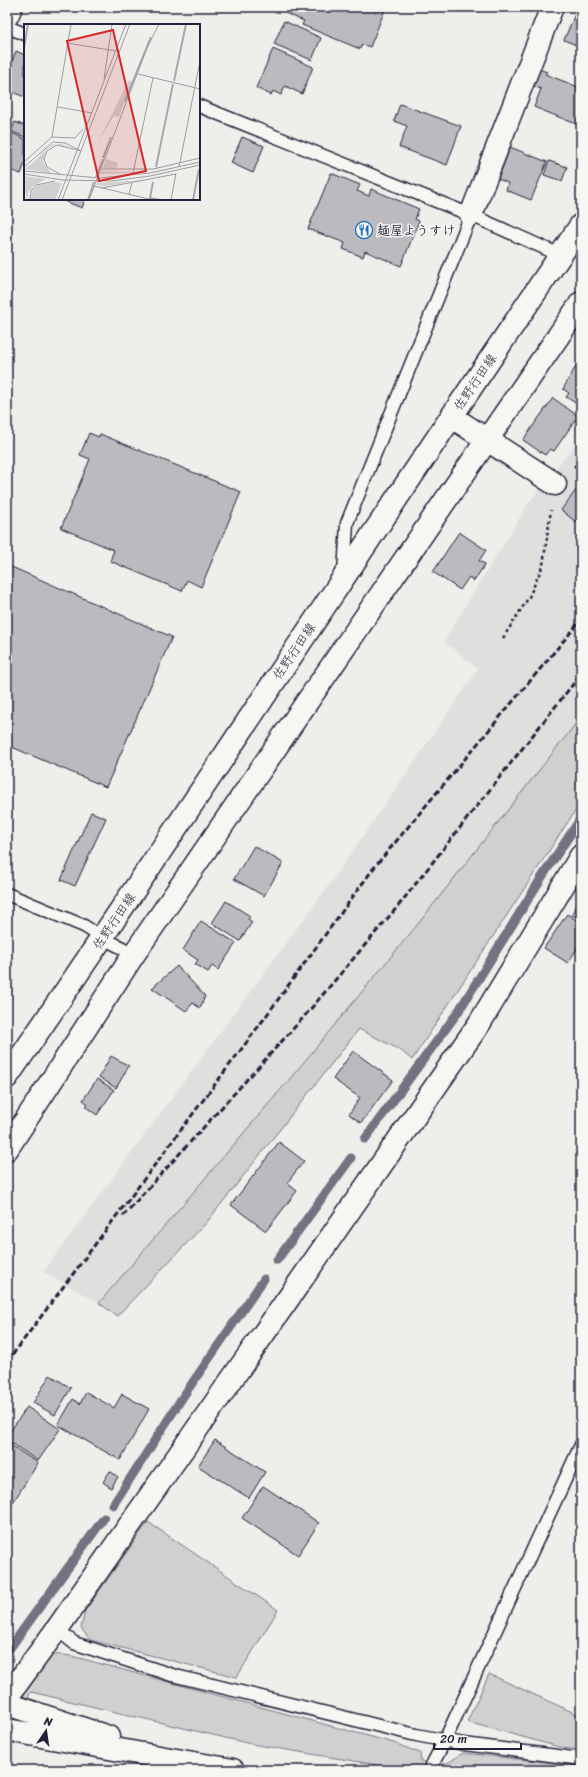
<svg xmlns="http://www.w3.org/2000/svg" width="588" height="1777" font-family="Sriracha,'Klee One',sans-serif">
  <rect width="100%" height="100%" fill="#eeeeeb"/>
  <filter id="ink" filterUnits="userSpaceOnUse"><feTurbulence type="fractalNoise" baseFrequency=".025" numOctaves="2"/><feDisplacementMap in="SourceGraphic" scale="8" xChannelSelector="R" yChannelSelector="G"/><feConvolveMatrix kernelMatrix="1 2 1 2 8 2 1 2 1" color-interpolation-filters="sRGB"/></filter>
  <g filter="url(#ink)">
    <polygon fill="#dfdfde" points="581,434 581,784 400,1050 359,1029 207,1222 117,1316 99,1303 43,1272 332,881 478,669 444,641 530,501 572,448"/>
    <g fill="#d0d0d1" stroke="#797986">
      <polygon points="581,717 581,802 412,1060 400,1050 359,1029 207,1222 117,1316 99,1303 299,1068 418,924"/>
      <polygon points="148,1522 278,1610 237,1677 90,1640 81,1628 85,1611"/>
      <path d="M 49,1654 L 72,1656 L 394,1743 L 420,1753 L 421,1761 C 442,1768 445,1765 463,1753 L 581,1766 L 581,1770 L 424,1770 L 378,1765 L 251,1744 L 31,1692 L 7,1735 L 7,1715 Z"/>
      <polygon points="489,1674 581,1716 581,1750 563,1748 467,1722"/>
    </g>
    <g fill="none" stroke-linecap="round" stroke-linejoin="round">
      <g stroke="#727281" stroke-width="9">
        <polyline points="365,1139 458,1012 542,877 581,818"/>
        <polyline points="277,1260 351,1158"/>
        <polyline points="113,1505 184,1395 264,1279"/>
        <polyline points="7,1652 104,1518"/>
      </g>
    </g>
    <g fill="#bbbbbf" stroke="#22223b">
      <polygon points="287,7 386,7 370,47 362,44 360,49 302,25 304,21 285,13"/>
      <polygon points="578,7 581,7 581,47 564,40"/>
      <polygon points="284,21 321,38 312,60 274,44"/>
      <polygon points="273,49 313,67 302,94 285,86 281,95 273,91 271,95 256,88"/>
      <polygon points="16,51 25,55 25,97 7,90 7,74"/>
      <polygon points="539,69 547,72 545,74 581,88 581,126 534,107 541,89 533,86"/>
      <polygon points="400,104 461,126 447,165 399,147 407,126 394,121"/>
      <polygon points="15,122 25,126 25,137 11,131"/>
      <polygon points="7,131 25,139 25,163 21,174 7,169"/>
      <polygon points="242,137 264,146 253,173 231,163"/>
      <polygon points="510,147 547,162 531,200 506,190 508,183 498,179"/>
      <polygon points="549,161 567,167 562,181 544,175"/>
      <polygon points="331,173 360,185 357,191 369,196 371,189 419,209 415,219 419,221 401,266 365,251 363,257 343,249 345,243 308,229"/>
      <polygon points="59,199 85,199 82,208"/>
      <polygon points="580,359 581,397 577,404 566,397 569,393 563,389"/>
      <polygon points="553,398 578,416 554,451 550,449 545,455 523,440"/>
      <polygon points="89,433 99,437 100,434 241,492 201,587 187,580 182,591 110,561 114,550 61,528 90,459 80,455"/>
      <polygon points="577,489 581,492 581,514 576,522 561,510"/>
      <polygon points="459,532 486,550 479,561 485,564 474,581 469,577 460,590 433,572"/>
      <polygon points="7,565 172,637 106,787 7,745"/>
      <polygon points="91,812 106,818 75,886 61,880"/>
      <polygon points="254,846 283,863 264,896 234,879"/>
      <polygon points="581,897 581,919 572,915"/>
      <polygon points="226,901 250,916 248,919 252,922 240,941 212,923"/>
      <polygon points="567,914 581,923 581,942 568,963 544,948"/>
      <polygon points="201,921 236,943 218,970 212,966 208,972 195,964 198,960 183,950"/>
      <polygon points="177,966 205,996 200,1008 193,1003 186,1011 152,988"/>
      <polygon points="353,1051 393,1080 361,1123 349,1114 360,1098 333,1079"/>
      <polygon points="111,1056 129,1066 116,1088 99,1077"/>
      <polygon points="97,1079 114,1090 97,1115 86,1107 88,1104 83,1100"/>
      <polygon points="279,1142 304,1161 287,1183 297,1191 266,1231 231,1205"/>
      <polygon points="50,1375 71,1388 55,1415 33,1403"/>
      <polygon points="86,1392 114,1408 122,1394 149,1409 120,1460 58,1425 73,1399 80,1404"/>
      <polygon points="27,1407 60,1429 38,1461 7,1440 7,1436"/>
      <polygon points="215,1440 265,1472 249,1498 198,1466"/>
      <polygon points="7,1443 38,1463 10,1507 7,1505"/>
      <polygon points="110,1471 118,1477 111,1488 103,1482"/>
      <polygon points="263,1486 319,1523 298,1555 242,1518"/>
    </g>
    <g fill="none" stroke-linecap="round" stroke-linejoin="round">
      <g stroke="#22223b" stroke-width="15">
        <g id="service">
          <polyline points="7,27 25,34"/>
          <polyline points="199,106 471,215 560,255"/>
          <polyline points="344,573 347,523 471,215"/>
          <polyline points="7,894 84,926 103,938 134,954"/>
          <polyline points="57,1629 74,1643 172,1675 416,1735 464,1744 581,1759"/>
          <polyline points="432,1765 445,1740 581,1445"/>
        </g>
      </g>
      <g stroke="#22223b" stroke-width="25">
        <g id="minor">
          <polyline points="7,16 11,7"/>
          <polyline points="471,215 552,7"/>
          <polyline points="452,417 555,484"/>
          <polyline points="7,1697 57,1629 297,1286 479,1024 581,856"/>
        </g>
      </g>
      <g stroke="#22223b" stroke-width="25">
        <g id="primary">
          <path d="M 7,1077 C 201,795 388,508 581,225"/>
          <polyline points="7,1149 134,954 581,303"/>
        </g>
      </g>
      <g stroke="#22223b" stroke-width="25">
        <g id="trunk">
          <polyline points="7,1704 108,1737"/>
          <polyline points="7,1730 233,1770"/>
        </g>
      </g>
      <g stroke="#22223b" stroke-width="2.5" stroke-dasharray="3 3" stroke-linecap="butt">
        <polyline points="574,467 581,461"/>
        <polyline points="503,638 529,597 543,565 551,510"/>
      </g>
      <use href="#service" stroke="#f6f6f2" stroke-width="12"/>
      <use href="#minor" stroke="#f6f6f2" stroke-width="22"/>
      <use href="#primary" stroke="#f6f6f2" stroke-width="22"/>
      <use href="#trunk" stroke="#f6f6f2" stroke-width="22"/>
      <g stroke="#22223b" stroke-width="3" stroke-dasharray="6 3" stroke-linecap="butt">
        <polyline points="123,1216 302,1019 399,905 581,674"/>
        <polyline points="7,1362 261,1023 373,869 581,620"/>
      </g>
    </g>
  </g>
  <defs>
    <g id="restaurant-ring" transform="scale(0.9)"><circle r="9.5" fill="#f6f6f2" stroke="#1f6fb2" stroke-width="1.5"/><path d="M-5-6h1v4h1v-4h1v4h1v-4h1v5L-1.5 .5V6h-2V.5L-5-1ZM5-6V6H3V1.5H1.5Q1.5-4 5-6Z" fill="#1f6fb2"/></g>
  </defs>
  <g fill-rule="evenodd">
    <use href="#restaurant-ring" x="364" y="230"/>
  </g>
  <g text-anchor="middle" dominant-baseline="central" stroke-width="3" stroke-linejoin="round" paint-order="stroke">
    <g font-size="13" font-weight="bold" fill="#22223b" stroke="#f6f6f2" text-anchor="start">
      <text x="377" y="230">麺屋ようすけ</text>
    </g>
    <g font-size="13" fill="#22223b" stroke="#f6f6f2">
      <text transform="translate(475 382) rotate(-56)">佐野行田線</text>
      <text transform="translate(294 651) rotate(-56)">佐野行田線</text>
      <text transform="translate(114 921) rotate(-56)">佐野行田線</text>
    </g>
  </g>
  <g transform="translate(24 24)">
    <rect width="176" height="176" fill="#eeeeeb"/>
    <path d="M 105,56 L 108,58 L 95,93 L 90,92 L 74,118 ZM 29,120 L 37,120 L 49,124 L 32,120 L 22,126 L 19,138 L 27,149 L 0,145 L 9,139 L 22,125 ZM 82,135 L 94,139 L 92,145 L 79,144 ZM 153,141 L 111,149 L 76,150 L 74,159 L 121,156 L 82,162 L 72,161 L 77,147 L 110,148 ZM 0,152 L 22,155 L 9,162 L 4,169 L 4,176 L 0,166 ZM 30,158 L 38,159 L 31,176 L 7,176 L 8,167 L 14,161 Z" fill="#d0d0d1"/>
    <path fill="none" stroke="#a7a7af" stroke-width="2" d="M 0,24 L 4,0M 150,57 L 162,0M 101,77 L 127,13M 79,134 L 87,113M 132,143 L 149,60M 72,153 L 79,135M 129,158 L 126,174 L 136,176M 64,176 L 70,158M 169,176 L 175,145"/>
    <path fill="none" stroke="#9c9ca5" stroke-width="1" d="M 43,19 L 92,27M 114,50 L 176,65M 80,55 L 88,0M 34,83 L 68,89M 28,113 L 47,0M 0,138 L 28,113 L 51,114 L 59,105M 0,143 L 29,118 L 41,119 L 57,127M 155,143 L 176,37M 77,145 L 129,145 L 176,134M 0,147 L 75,154 L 126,149 L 176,138M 109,149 L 129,54M 0,150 L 39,156 L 87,157 L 126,152 L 176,141M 36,150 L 23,143 L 20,135 L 23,127 L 33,121 L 57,127M 70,162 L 129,176M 78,164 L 152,150M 105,171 L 108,158M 6,176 L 7,167 L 12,161 L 31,157M 34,176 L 102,0M 38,176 L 106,0M 65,176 L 123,24 L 135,0M 147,176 L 152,149"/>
    <path fill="#d62828" fill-opacity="0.15" stroke="#d62828" stroke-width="2" d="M 89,6 L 122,147 L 75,157 L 43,17 Z"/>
    <rect width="176" height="176" fill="none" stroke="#22223b" stroke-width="2"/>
  </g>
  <rect width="588" height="1777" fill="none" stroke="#f6f6f2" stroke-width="24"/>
  <rect x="12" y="12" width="564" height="1753" fill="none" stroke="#22223b" stroke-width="1.5" filter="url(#ink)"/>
  <g transform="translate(46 1731) rotate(13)" stroke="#f6f6f2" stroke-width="3" paint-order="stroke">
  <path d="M0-3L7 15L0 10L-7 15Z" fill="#22223b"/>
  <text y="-6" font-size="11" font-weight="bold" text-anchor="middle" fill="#22223b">N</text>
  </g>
  <path d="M434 1743v6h87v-6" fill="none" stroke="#22223b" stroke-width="2"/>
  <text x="440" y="1743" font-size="12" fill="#22223b" stroke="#f6f6f2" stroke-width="3" paint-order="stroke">20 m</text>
</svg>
